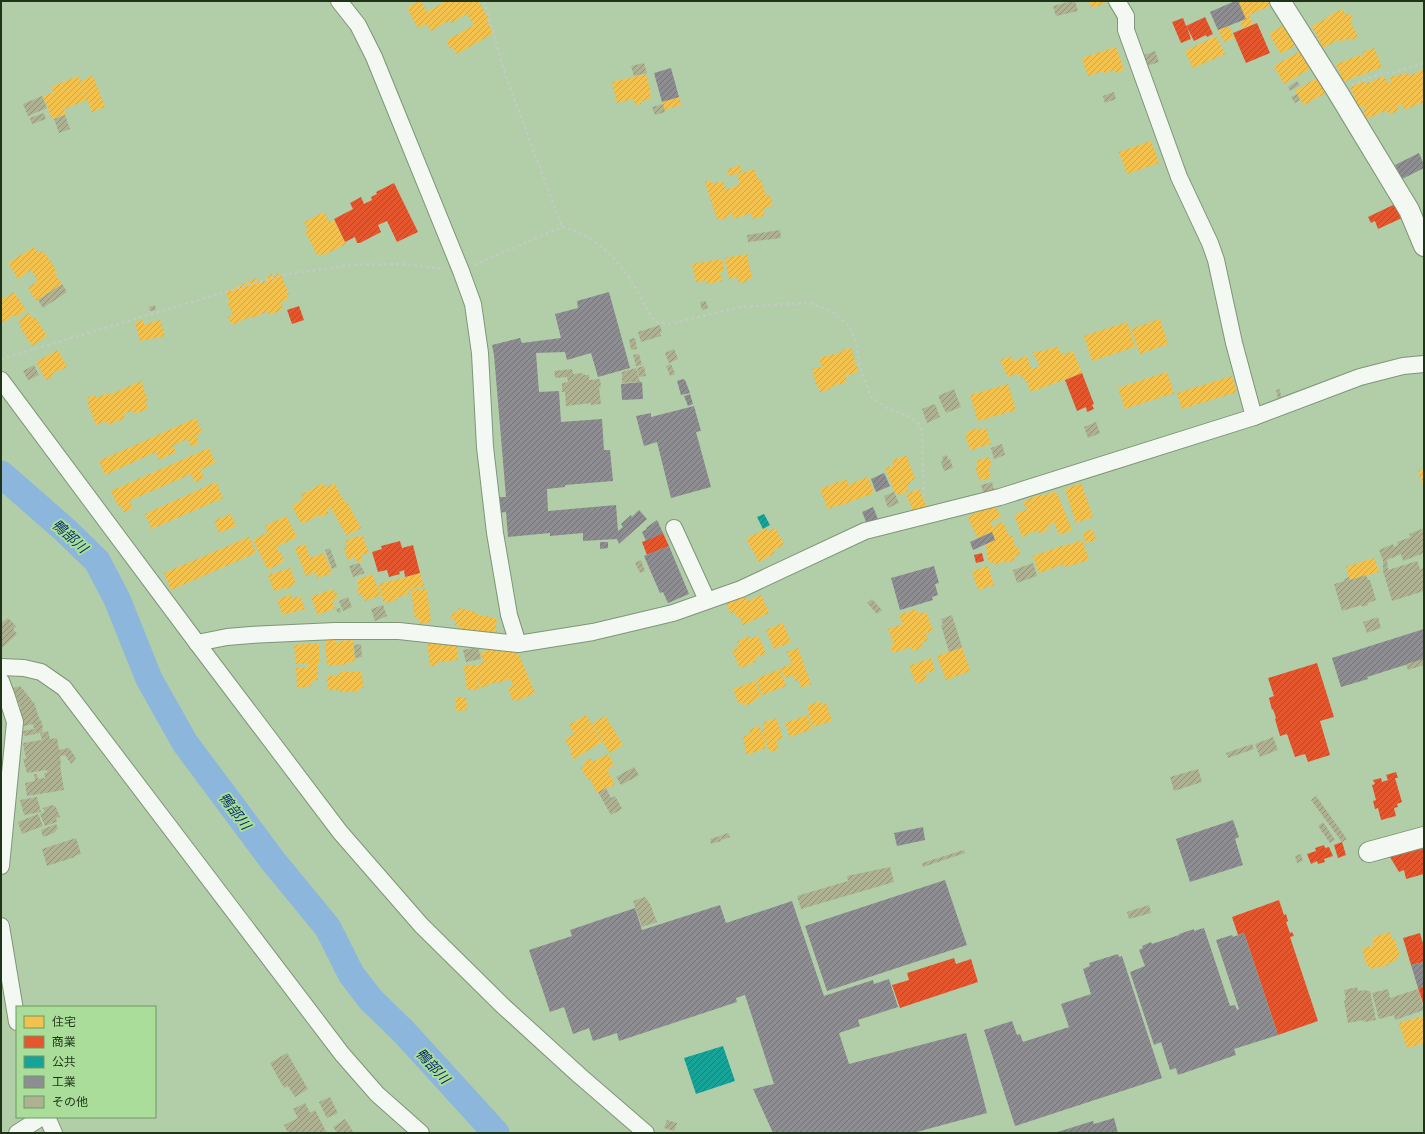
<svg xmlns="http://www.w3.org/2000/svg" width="1425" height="1134" font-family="Cabin,'Noto Sans JP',sans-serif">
  <defs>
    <pattern id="homes-hatch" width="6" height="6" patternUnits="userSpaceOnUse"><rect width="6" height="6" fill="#f2c14e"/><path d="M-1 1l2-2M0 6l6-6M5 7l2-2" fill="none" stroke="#cfa643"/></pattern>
    <pattern id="shops-hatch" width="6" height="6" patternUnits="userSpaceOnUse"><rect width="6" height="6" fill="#e4572e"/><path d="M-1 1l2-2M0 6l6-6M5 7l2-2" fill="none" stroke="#b84926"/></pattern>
    <pattern id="public-hatch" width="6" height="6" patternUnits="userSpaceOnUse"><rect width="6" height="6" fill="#17a398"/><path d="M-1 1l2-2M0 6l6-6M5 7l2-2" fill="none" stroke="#14857b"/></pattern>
    <pattern id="industry-hatch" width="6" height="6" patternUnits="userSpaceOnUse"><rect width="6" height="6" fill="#8d8d92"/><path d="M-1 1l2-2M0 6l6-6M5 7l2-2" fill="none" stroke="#737476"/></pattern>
    <pattern id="building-hatch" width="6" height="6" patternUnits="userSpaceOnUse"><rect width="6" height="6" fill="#aeb293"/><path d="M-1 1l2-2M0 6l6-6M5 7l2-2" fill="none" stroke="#8d9177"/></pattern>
  </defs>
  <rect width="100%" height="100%" fill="#b1cea8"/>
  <g fill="url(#homes-hatch)">
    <polygon points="419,1 421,1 427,12 446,1 478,1 489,19 486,20 494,33 457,54 453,48 451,49 446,41 474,25 467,14 451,23 450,20 431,31 426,24 418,28 407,8"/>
    <polygon points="1089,1 1104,1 1105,3 1092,8"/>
    <polygon points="1238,1 1268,1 1270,6 1249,15 1253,24 1243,28 1240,21 1246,19"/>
    <polygon points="1342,9 1345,15 1348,13 1354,19 1350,21 1358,37 1351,40 1350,38 1341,42 1340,39 1323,48 1312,26 1329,17 1328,16"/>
    <polygon points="1287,23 1299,43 1281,54 1269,34"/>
    <polygon points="1229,26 1234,38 1224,42 1218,30"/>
    <polygon points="1216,36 1225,54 1193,68 1185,51"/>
    <polygon points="1116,47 1124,70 1116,73 1115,70 1104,73 1104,71 1088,76 1082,58"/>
    <polygon points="1374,48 1382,67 1343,82 1336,64 1360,55 1361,57 1364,55 1363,52"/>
    <polygon points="1304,49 1313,64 1309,67 1310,69 1284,84 1274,66"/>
    <polygon points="1424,69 1424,102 1404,110 1402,104 1397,106 1399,110 1389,115 1387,110 1366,119 1363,111 1365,110 1364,106 1359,108 1350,87 1364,81 1366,84 1384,76 1387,83 1391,81 1395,91 1390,77 1408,73 1409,76"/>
    <polygon points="646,74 651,93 649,93 651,99 641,101 641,104 636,105 633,99 617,103 612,82"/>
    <polygon points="78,76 87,100 64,109 66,114 52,119 43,96 54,92 51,87"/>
    <polygon points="93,76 105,107 92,112 80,81"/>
    <polygon points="1320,76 1329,91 1304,105 1295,91"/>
    <polygon points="679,97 681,105 664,110 662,102"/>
    <polygon points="1151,141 1159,163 1127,174 1119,152"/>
    <polygon points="740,165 742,172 729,176 727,170"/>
    <polygon points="754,169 759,181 761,180 766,196 769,194 773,205 763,209 765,213 763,214 764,216 753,219 751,213 734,219 732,213 730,214 730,216 720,220 719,218 717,219 705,182 710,180 712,184 722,181 726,190 740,184 737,175"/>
    <polygon points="324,212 329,222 334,220 346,244 322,256 321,254 317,255 305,231 308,230 304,222"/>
    <polygon points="34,247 38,253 42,251 49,259 57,272 55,274 62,284 36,301 28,288 38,281 31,270 18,279 8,263"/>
    <polygon points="747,254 752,279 746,280 746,282 739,283 738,277 729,279 725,258"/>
    <polygon points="722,259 724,271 720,272 722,281 707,284 706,280 696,282 692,264"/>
    <polygon points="280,273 289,294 286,295 288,299 280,303 283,309 270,315 268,311 253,318 252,316 232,325 228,317 233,315 227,302 230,301 225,292 257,278 259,283 267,280 266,277 272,274 273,276"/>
    <polygon points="14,292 26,310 16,317 14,315 3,323 1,320 1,298 2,297 4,299"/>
    <polygon points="29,313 33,319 35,317 47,336 32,346 20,327 22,326 18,321"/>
    <polygon points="1160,319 1168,344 1140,354 1131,329"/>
    <polygon points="143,320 144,325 160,320 165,336 140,341 135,322"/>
    <polygon points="1127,322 1135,347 1092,361 1084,336"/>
    <polygon points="1057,346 1060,353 1063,352 1064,355 1073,351 1082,373 1031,392 1026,380 1025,381 1023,376 1019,378 1018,373 1008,377 1000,360 1011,356 1013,361 1027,356 1031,369 1040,366 1033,352 1048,350"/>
    <polygon points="851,348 855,361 853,361 854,364 856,363 858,372 845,376 847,382 830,387 831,389 820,392 818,386 817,386 812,369 822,367 819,358 843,352 842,350"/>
    <polygon points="58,350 67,367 56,372 55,371 53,372 54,375 46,380 36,362"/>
    <polygon points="1167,372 1174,393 1125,409 1118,388"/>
    <polygon points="1232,376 1237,392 1182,409 1177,393"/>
    <polygon points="141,381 148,401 145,402 148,409 134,414 133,410 124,414 125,418 108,425 106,421 96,425 87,402 89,401 88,397 95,395 96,398 108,393 109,395"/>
    <polygon points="1008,384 1016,410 978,421 970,395"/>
    <polygon points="196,418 202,432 196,435 199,443 191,447 188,439 173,445 176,452 159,460 156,452 105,475 99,461"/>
    <polygon points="978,428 978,430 986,428 991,444 970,450 965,434 969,432 969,431"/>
    <polygon points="209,448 215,463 200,470 204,478 195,482 191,474 129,501 133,508 124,512 120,505 118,506 111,491"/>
    <polygon points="906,455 915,479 910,481 911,483 907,485 908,491 898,495 897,493 895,493 885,468 894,465 892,461"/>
    <polygon points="989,457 992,466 988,467 991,477 980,481 975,467 978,466 976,461"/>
    <polygon points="1424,469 1424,487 1418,471"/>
    <polygon points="868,477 874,493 839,506 838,505 828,509 820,489 846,479 848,485"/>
    <polygon points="216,482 223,498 152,529 145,514"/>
    <polygon points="323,483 326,488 334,483 345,503 347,502 361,528 347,536 331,508 327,510 329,513 320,517 319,515 302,524 292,506 303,499 301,495"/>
    <polygon points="1081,483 1093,517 1076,523 1065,489"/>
    <polygon points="919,489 927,507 916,512 915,510 913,511 906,494"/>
    <polygon points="1055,491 1055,493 1057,493 1072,530 1059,535 1054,521 1053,524 1047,526 1048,530 1039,534 1038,530 1022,537 1015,516 1016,514 1028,509 1027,506 1025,507 1023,502 1040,494 1043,496"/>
    <polygon points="995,505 1001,517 990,522 992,527 1003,522 1009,536 1012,535 1015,547 1018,546 1020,554 1014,557 1015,560 1005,563 1005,561 994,565 993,562 989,563 986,550 987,550 986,544 995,540 992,532 978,538 968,518 971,516 970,515"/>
    <polygon points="231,514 236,526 219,533 215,522 216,522 216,520"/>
    <polygon points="286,516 297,537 276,547 278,551 279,550 284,560 283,561 283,562 268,570 253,540 268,532 265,526"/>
    <polygon points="767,528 768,531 775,528 784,544 773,551 775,553 759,562 746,539"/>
    <polygon points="1092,529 1096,540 1086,543 1083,533"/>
    <polygon points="362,535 369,553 361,555 363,560 357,562 355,557 348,560 344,549 347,547 345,541"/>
    <polygon points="249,537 256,553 171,590 164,573"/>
    <polygon points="1082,540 1089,560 1066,567 1064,564 1039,573 1033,556 1065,545 1065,546"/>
    <polygon points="305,544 310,558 324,553 332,573 318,578 315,572 306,576 295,548"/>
    <polygon points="1374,558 1379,572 1350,580 1346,567"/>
    <polygon points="988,566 994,585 978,590 972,571"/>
    <polygon points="290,568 296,584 291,585 291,587 283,590 283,588 274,591 268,575"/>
    <polygon points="420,573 424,586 408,590 409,594 396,598 397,600 386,603 385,600 383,601 379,584"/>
    <polygon points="372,574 381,595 365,601 362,594 359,595 357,589 359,587 357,580"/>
    <polygon points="333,589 334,593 336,592 338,598 332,600 335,608 318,615 311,597"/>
    <polygon points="427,589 431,622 419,624 419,618 415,619 411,590"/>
    <polygon points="291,594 292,599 300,596 305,609 283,615 277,600"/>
    <polygon points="744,595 748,601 761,595 769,613 743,625 740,617 737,618 735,612 731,614 726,603"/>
    <polygon points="459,608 476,612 476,614 495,618 495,620 497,620 495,630 497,631 496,636 459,632 460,626 455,625 456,620 451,619 452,612 457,613"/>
    <polygon points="916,609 918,614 926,612 933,631 925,633 928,640 921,643 923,647 912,651 911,647 893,653 890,646 894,644 888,629 903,624 899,615"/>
    <polygon points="783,623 791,642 774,649 766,630"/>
    <polygon points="749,636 750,639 758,636 766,653 754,659 755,662 740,668 732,650 739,648 737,642"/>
    <polygon points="335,637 335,644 337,644 337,641 353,640 355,661 349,662 349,664 327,666 325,638"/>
    <polygon points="427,641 441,641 441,645 455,644 455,645 457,645 458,660 437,662 438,666 430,666"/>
    <polygon points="319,643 319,663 296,664 294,645"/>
    <polygon points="515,646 535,693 517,701 517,699 513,701 508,689 513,686 509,677 508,677 509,679 499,683 498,681 481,688 478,680 479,689 467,690 464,666 476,665 476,666 484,662 480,653 496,647"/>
    <polygon points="962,647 970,671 946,680 937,656"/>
    <polygon points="798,648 811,684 801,688 799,680 795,681 793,675 785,678 781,668 792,664 787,652"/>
    <polygon points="931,658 935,670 925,674 927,679 916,684 909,666"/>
    <polygon points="317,663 318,680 311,681 311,686 297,688 296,668 308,667 308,664"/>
    <polygon points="780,669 786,686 762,695 756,679"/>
    <polygon points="340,672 362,672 363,688 359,688 359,691 340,692 340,690 328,690 327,676 340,675"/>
    <polygon points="755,681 761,697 753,700 754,702 744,706 743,702 739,704 733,689"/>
    <polygon points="466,697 467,710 456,711 456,698"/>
    <polygon points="820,701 822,705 826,703 832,721 813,727 808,713 809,712 807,706"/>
    <polygon points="586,715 602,742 574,759 570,753 572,752 565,739 574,734 569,725"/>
    <polygon points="807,715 812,729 790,737 785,723"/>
    <polygon points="605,716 623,745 610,753 592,724"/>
    <polygon points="776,718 783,738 776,741 779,749 770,752 762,731 765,729 763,723"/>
    <polygon points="759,726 766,744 765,745 766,748 747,755 743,737 750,734 749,730"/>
    <polygon points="608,754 614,765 607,770 615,784 597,793 590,779 588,780 581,768 585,766 583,762 591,759 592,762"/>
    <polygon points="1390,932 1392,939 1394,938 1400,956 1395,958 1396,961 1388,963 1389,965 1370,969 1369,966 1367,966 1362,949 1374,945 1372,938"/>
    <polygon points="1424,1016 1424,1043 1407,1048 1399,1023"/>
  </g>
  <g fill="url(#shops-hatch)">
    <polygon points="1205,17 1213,34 1207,37 1206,35 1194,41 1187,27 1191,39 1181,43 1172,22 1183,18 1186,26"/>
    <polygon points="1257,23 1270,53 1246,63 1233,33"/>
    <polygon points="394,183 418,232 397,242 387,221 378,225 381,232 360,243 357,243 355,237 345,242 334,219 353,209 350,203 361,197 364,204 372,200 371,197 377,194 376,192"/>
    <polygon points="1395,204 1402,218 1378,229 1375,221 1371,223 1368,217"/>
    <polygon points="299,306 304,320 292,324 287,310"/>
    <polygon points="1082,373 1094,404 1092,405 1094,409 1087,412 1086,407 1077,411 1065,380"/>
    <polygon points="663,533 669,546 647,555 642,542"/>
    <polygon points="400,541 402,548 413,545 420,573 405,577 404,570 399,572 400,574 389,577 387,570 378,572 372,552 382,549 381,546"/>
    <polygon points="982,553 984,561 976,563 974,555"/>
    <polygon points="1317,663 1334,717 1320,721 1330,755 1308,762 1305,754 1295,757 1287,734 1280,736 1275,719 1276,718 1273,709 1272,710 1269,698 1274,696 1268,678"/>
    <polygon points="1396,772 1398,778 1395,778 1402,802 1397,804 1398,807 1394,808 1396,816 1381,820 1378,808 1375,809 1373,801 1376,800 1372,785 1375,784 1373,780 1381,778 1382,782 1388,780 1386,775"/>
    <polygon points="1342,842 1346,855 1338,858 1334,845"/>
    <polygon points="1324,845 1325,848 1329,847 1333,856 1324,859 1325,862 1318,864 1317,861 1311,864 1307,854 1316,851 1315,848"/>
    <polygon points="1424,847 1424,874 1406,879 1404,870 1399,872 1390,857"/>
    <polygon points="1279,900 1284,915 1286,914 1288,921 1286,922 1290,933 1292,932 1294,936 1290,937 1318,1021 1278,1035 1244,933 1238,935 1232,917"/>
    <polygon points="1420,933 1424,947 1424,962 1411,965 1403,938"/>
    <polygon points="954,958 956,964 971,959 978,982 900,1008 892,985 909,980 907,973"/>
    <polygon points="1424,986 1424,1006 1418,988"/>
  </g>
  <g fill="url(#public-hatch)">
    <polygon points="764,514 770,525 763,529 757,517"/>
    <polygon points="723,1046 735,1081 696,1094 684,1058"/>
  </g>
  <g fill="url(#industry-hatch)">
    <polygon points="1235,1 1238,1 1246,19 1218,30 1210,12"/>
    <polygon points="671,68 679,97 662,102 654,73"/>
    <polygon points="1419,153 1424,165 1424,168 1402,179 1395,165"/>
    <polygon points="609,292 630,368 598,377 591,353 567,360 565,352 536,353 539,392 559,391 561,422 602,419 604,450 610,450 613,481 565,485 565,487 547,489 548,511 616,505 618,531 623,527 621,524 631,515 632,517 639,510 647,519 619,544 617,539 583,541 583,533 550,536 550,533 508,537 506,512 498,513 498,497 506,497 494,355 492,345 520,338 522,343 561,338 555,314 578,308 577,301"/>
    <polygon points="683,379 685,380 690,393 681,395 677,381"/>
    <polygon points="642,382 643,399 622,400 621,384"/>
    <polygon points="690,394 693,404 688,406 684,396"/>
    <polygon points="694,406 701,431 696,432 711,487 671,498 657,442 644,446 636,416 651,413 651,417"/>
    <polygon points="884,473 890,486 876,492 871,479"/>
    <polygon points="873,507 878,519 867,524 862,512"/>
    <polygon points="657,520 663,533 646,541 642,532 647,529 646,528"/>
    <polygon points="992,532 995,540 973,550 970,542"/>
    <polygon points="600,542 608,542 608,548 600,549"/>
    <polygon points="669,546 689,594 668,603 663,592 660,593 644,556"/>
    <polygon points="934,566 939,583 935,584 938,595 932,597 933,600 900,610 891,578"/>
    <polygon points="1424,629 1424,659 1367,677 1368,679 1341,687 1332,658"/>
    <polygon points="1233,820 1239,837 1235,839 1243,865 1190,882 1176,839"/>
    <polygon points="923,827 925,840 897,846 894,833"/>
    <polygon points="945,880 967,945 827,991 805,926"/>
    <polygon points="792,901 824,996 873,980 874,984 889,979 898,1007 858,1020 860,1026 839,1033 849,1064 966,1033 987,1113 913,1133 773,1133 753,1089 774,1084 745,995 736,998 737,1002 619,1041 617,1033 593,1041 589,1028 573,1034 564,1007 550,1012 529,950 572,936 570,930 635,908 642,930 720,905 726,923"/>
    <polygon points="1204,928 1230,1006 1235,1005 1237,1010 1239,1009 1216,940 1232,935 1233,937 1244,933 1278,1035 1234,1049 1236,1055 1178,1075 1176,1068 1170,1070 1161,1042 1154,1045 1130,972 1145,966 1139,950 1143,948 1142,946 1151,942 1152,944 1179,935 1179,934 1194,929 1194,931"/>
    <polygon points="1118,954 1119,957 1122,956 1162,1078 1015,1126 984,1030 1012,1021 1017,1035 1020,1034 1023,1042 1069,1027 1061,1004 1091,994 1083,969 1090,966 1089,963"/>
    <polygon points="1424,962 1424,986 1418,988 1411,965"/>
    <polygon points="1114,1118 1118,1133 1054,1133 1093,1121 1094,1124"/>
  </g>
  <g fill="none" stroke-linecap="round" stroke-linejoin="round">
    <polyline stroke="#8cb6dc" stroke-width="27" points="1,474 64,529 97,561 117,599 149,679 185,743 273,861 328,928 351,974 371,1000 404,1032 496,1133"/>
  </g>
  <g fill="url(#building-hatch)">
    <polygon points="1072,1 1075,1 1078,11 1056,16 1053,6"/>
    <polygon points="1155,51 1159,62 1147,66 1144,55"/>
    <polygon points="644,63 647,73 634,76 631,66"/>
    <polygon points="1297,81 1300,85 1290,91 1288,87"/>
    <polygon points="1114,92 1116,99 1105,103 1103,96"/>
    <polygon points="1297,94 1300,100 1295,103 1291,97"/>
    <polygon points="42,96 47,108 28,116 23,104"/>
    <polygon points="663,104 665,112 655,115 652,107"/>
    <polygon points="44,113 46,119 32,124 30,118"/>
    <polygon points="65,115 70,129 59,133 54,119"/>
    <polygon points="780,230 781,238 748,242 747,235"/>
    <polygon points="62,284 67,292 43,308 38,300"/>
    <polygon points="706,301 708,308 702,310 700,302"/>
    <polygon points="155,305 156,310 150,311 149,307"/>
    <polygon points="660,325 662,332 660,333 661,336 641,342 638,332"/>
    <polygon points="635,338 637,349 631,350 629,339"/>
    <polygon points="674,349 678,359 669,363 665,353"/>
    <polygon points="639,354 642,365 636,366 633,355"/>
    <polygon points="671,364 675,374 670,376 666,366"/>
    <polygon points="34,365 39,375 28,380 23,371"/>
    <polygon points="644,366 646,376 639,377 637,368"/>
    <polygon points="636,368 640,382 622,383 622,372"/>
    <polygon points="572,369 573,374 583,373 583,375 589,375 589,380 600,379 601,387 599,387 601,404 591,405 591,403 566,406 565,392 562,392 562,383 568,382 567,377 555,378 554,371"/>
    <polygon points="954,389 961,407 946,413 938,396"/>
    <polygon points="1280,389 1281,397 1278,398 1276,390"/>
    <polygon points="935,404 940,417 927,423 922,409"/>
    <polygon points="1096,422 1100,433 1088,438 1084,427"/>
    <polygon points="1002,444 1005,455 994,459 991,448"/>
    <polygon points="947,455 948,460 950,459 953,468 944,471 941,462 943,461 942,457"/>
    <polygon points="992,482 995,493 984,496 981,485"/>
    <polygon points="894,492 899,503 888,508 884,496"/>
    <polygon points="1424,528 1424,553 1403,561 1401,554 1387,560 1388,570 1417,561 1420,569 1424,568 1424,591 1392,601 1383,571 1383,560 1379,550 1393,544 1394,547 1398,545 1397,542 1411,537 1409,534"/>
    <polygon points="330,548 337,567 332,569 325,550"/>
    <polygon points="641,560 645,571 640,573 635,563"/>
    <polygon points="359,563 365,573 353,577 349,566"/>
    <polygon points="1033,563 1037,576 1017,583 1013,570"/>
    <polygon points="1366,575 1368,580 1370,580 1376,600 1368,603 1368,605 1362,607 1362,605 1342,611 1334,584 1345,581 1344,579 1349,577 1350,580"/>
    <polygon points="348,597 352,607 343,611 339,601"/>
    <polygon points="872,599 882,610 877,614 867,603"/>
    <polygon points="383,605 387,616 375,621 371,609"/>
    <polygon points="340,608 341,612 338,613 336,609"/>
    <polygon points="952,615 962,647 949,652 941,625 943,625 941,619"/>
    <polygon points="1378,617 1381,628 1367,633 1363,622"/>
    <polygon points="8,618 16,626 13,629 17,634 1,649 1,623"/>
    <polygon points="361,644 362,657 355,658 354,645"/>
    <polygon points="478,647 481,659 466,662 463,650"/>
    <polygon points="1424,659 1424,665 1408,670 1406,664"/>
    <polygon points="20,686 31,699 32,702 34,702 40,721 41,720 43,728 42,728 43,731 39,733 36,734 35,730 35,734 24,736 23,731 34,729 33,724 24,726 23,724 19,710 21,709 13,688"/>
    <polygon points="48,731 50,739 57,738 59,750 69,748 76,758 71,764 65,755 60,756 61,765 60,765 64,790 27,796 25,783 35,781 34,774 37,774 38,779 45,778 44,773 47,773 47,770 27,773 23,759 26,759 23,743 42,740 40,733"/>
    <polygon points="1273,737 1278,750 1260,757 1255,744"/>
    <polygon points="1252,744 1254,749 1228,758 1226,753"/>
    <polygon points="634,767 639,775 621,785 616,777"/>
    <polygon points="1198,769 1202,782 1174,791 1170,777"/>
    <polygon points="606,788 611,798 615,796 622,809 611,815 598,792"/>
    <polygon points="1316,796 1347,839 1342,842 1311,800"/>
    <polygon points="37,797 41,812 24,815 20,800"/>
    <polygon points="52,805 56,807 60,817 56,818 57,822 45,826 40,814 45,812 43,808"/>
    <polygon points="38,814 43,826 22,834 18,822"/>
    <polygon points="1323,822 1335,840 1330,843 1318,826"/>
    <polygon points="56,824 58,828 54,833 43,837 41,830"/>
    <polygon points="728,833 730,837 722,840 720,836"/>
    <polygon points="720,836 721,841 711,844 710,839"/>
    <polygon points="76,838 81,854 74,856 75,857 47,866 42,849"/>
    <polygon points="964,850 965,853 923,867 922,863"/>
    <polygon points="1301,854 1303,861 1297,863 1295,856"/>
    <polygon points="890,867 894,882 801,909 797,896 848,881 847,876"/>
    <polygon points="645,897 650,904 657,922 642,927 633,901"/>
    <polygon points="1149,905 1151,913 1129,919 1127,912"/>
    <polygon points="1357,987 1358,991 1367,990 1367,991 1370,991 1376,1020 1364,1022 1364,1020 1348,1023 1344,1001 1346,1000 1344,990"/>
    <polygon points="1388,989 1390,998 1418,989 1424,1010 1395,1020 1394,1015 1379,1019 1372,993"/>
    <polygon points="287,1053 308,1089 295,1097 288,1086 284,1088 270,1063"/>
    <polygon points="330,1097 338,1113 327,1118 319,1102"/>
    <polygon points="305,1103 310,1113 315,1110 327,1133 288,1133 284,1125 298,1118 293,1109"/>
    <polygon points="345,1119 354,1133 337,1133 333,1127"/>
    <polygon points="667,1120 677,1123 674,1131 664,1128"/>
  </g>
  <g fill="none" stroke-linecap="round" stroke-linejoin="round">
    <g stroke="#7f9578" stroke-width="18">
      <g id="minor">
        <polyline points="339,1 358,25 374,57 461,271 473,304 480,353 485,447 495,533 509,615 518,644"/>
        <polyline points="1117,1 1126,16 1126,30 1179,177 1210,243 1216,260 1234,343 1254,417"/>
        <polyline points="1,380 197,643 227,637 251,635 335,631 399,631 518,644 593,632 673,613 741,589 865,531 1000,497 1254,417 1360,377 1403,366 1424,364"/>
        <polyline points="674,528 707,600"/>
        <polyline points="197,643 340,832 421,925 502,1005 580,1076 646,1133"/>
        <polyline points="1,667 24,668 41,672 64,688 342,1054 377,1094 421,1133"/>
        <polyline points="1,681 6,694 15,722 1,866"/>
        <polyline points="1,926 17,1022"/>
        <polyline points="47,1117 54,1133"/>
        <polyline points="17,1133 42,1117"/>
      </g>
    </g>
    <g stroke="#7f9578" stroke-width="22">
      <g id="tertiary">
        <polyline points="1280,1 1337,91 1409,210 1424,246"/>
        <polyline points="1369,852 1424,837"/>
      </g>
    </g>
    <g stroke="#c2cbbf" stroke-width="2.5" stroke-dasharray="3 3" stroke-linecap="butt">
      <polyline points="484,1 505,74 562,227"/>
      <polyline points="1352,85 1380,74 1393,73 1424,63"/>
      <path d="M 474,265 L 562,227 C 592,233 618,259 634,285 C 639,292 642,302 647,309 C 649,314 653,318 656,322 L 670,324 L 740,307 L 785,304 L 809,303 L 831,311 L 849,326 L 856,342 L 860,368 L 871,397 L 887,408 L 910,417 L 918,423 L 922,431 L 924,500"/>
      <polyline points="1,359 282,275 352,265 401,264 445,269"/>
    </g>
    <use href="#minor" stroke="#f3f8f2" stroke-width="16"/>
    <use href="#tertiary" stroke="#f3f8f2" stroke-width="20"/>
  </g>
  <g text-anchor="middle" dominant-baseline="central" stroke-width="4" stroke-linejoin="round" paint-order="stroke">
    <g font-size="14" font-style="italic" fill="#0a3067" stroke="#a9dd99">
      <text transform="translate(70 536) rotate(42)">鴨部川</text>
      <text transform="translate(235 811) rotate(53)">鴨部川</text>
      <text transform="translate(433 1066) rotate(47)">鴨部川</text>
    </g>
  </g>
  <rect width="1425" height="1134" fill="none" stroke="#1e3318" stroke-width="4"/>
  <rect x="16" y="1006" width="140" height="112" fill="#a9dd99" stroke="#719965"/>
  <rect x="24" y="1016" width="20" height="12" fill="#f2c14e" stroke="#719965"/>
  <text x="52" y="1026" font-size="12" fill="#1e3318">住宅</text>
  <rect x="24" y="1036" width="20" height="12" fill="#e4572e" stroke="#719965"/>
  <text x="52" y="1046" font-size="12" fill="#1e3318">商業</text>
  <rect x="24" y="1056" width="20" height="12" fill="#17a398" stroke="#719965"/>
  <text x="52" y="1066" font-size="12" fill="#1e3318">公共</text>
  <rect x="24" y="1076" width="20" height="12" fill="#8d8d92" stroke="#719965"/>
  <text x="52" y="1086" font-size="12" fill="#1e3318">工業</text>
  <rect x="24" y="1096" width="20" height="12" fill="#aeb293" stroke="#719965"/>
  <text x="52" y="1106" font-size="12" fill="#1e3318">その他</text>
</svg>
